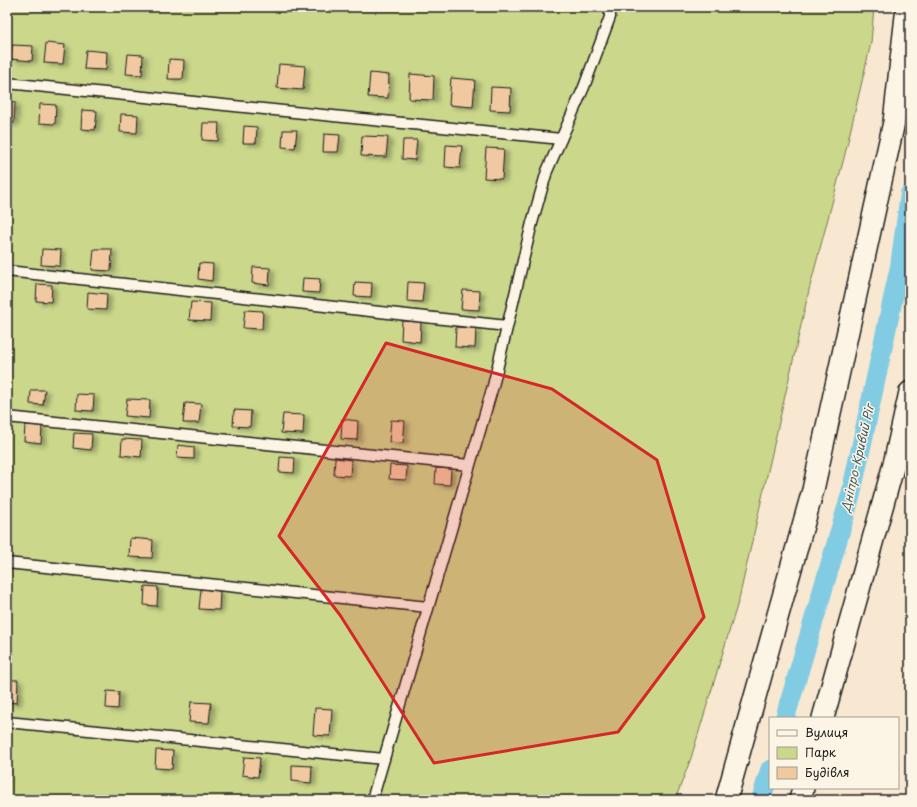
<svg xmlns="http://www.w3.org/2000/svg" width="917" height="807" font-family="'Playpen Sans',sans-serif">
  <defs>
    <filter id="shadow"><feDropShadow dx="4.5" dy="2.5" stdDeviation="2" flood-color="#0004"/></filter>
  </defs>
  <rect width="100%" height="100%" fill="#f9e8d1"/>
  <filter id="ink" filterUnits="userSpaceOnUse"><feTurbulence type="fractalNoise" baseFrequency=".025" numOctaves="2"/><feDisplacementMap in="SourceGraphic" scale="8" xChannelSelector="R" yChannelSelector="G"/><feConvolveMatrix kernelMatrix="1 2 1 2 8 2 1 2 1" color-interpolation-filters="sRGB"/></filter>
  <g filter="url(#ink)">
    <polygon fill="#cbd78a" stroke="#747a53" points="7,7 874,7 871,43 844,158 809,290 739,599 691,758 675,800 7,800"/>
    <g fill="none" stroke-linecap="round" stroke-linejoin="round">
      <g stroke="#82cce3" stroke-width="20">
        <polyline points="785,718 851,494 900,266 910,194"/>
        <polyline points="761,800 770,770"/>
      </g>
    </g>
    <g fill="#f1c9a1" stroke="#1c1c1c" filter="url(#shadow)">
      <polygon points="46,43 65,45 63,64 44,63"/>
      <polygon points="12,45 33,46 32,61 11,59"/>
      <polygon points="86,50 107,52 106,70 84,69"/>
      <polygon points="128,54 143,55 142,75 126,74"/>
      <polygon points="169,59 184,60 183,79 168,79"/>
      <polygon points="279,64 305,66 303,90 277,88"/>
      <polygon points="370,73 389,75 388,98 368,97"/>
      <polygon points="410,74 434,76 433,100 409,99"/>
      <polygon points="451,78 475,80 473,107 449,105"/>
      <polygon points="491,87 511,88 510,111 490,110"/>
      <polygon points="7,101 15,102 14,123 7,123"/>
      <polygon points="40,104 56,105 55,124 39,123"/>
      <polygon points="82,110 97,111 95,130 81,129"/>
      <polygon points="121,114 138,115 137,133 120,132"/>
      <polygon points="203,123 219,123 218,141 202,140"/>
      <polygon points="244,126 257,127 256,143 243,143"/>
      <polygon points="283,130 297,130 295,148 282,147"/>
      <polygon points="324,134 340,135 338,152 323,152"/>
      <polygon points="362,136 388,137 386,157 361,156"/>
      <polygon points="403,140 417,140 415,160 402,159"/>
      <polygon points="446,145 462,146 460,168 445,167"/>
      <polygon points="486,148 504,149 502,179 484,178"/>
      <polygon points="42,249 61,250 60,266 41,265"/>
      <polygon points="94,249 112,249 111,271 92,270"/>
      <polygon points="199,263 213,264 212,281 198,279"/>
      <polygon points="253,267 270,268 269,285 252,283"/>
      <polygon points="303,278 320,279 319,293 302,292"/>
      <polygon points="355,282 372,283 371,297 354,296"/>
      <polygon points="408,282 424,283 422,302 407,301"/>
      <polygon points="37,284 52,285 51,302 36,301"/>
      <polygon points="463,290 480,291 479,310 461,309"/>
      <polygon points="88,292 107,294 106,310 87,309"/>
      <polygon points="191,302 211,303 210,321 189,320"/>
      <polygon points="245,310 263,311 262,329 243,328"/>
      <polygon points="402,321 421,322 420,342 401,340"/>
      <polygon points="456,327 476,328 475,348 455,347"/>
      <polygon points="31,390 45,390 43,405 30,404"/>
      <polygon points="77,394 94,395 93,411 76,410"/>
      <polygon points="127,399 150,400 149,418 125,416"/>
      <polygon points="185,403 201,404 199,423 183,423"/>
      <polygon points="234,410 251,411 250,427 233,426"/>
      <polygon points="283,414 304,415 303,434 281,433"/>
      <polygon points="342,419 358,421 357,440 341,439"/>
      <polygon points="391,420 405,421 403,443 389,442"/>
      <polygon points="25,425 42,426 41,443 24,441"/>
      <polygon points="74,433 92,434 91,450 73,448"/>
      <polygon points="122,439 142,440 141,457 121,455"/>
      <polygon points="178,445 194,447 194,459 177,458"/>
      <polygon points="280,457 295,458 294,473 279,472"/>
      <polygon points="335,458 351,460 350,476 334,475"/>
      <polygon points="390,465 407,466 406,480 389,479"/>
      <polygon points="436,468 451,469 450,485 435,484"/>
      <polygon points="130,538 153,540 152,558 129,557"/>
      <polygon points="145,586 158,587 157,606 144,605"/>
      <polygon points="201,589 220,591 219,610 199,609"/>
      <polygon points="7,680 18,680 17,703 7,702"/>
      <polygon points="107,691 119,692 118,709 106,708"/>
      <polygon points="191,702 211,703 209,723 189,722"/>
      <polygon points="315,708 332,709 330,736 313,735"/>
      <polygon points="156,750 173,751 172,769 155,768"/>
      <polygon points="244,757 260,758 258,777 242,775"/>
      <polygon points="292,765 312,766 311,783 292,781"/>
    </g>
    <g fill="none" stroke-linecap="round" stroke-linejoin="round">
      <g stroke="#1c1c1c" stroke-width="13">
        <g id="service">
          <polyline points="7,83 561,139"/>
          <polyline points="7,271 507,326"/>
          <polyline points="7,417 469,465"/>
          <polyline points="7,563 428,607"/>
          <polyline points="7,722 384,759"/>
          <polyline points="372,800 493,386 532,223 547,171 584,87 610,17 610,7"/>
        </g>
      </g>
      <g stroke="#1c1c1c" stroke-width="24">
        <g id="minor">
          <polyline points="823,718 894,464 910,392"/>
          <polyline points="726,800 813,490 894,122 907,7"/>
          <polyline points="800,800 803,788"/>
        </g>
      </g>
      <use href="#service" stroke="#fcf5e5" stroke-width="10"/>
      <use href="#minor" stroke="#fcf5e5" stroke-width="21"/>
    </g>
  </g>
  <path fill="#d62828" fill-opacity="0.2" stroke="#d62828" stroke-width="3" stroke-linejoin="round" d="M 386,343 L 552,389 L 657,460 L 704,617 L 618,732 L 434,763 L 340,615 L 279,536 Z"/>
  <g text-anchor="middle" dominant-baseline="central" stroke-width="3" stroke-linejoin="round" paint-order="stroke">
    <g font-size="12" font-style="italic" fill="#405a62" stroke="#fcf5e5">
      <text transform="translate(857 458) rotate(-77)">Дніпро-Кривий Ріг</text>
    </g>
  </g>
  <rect width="917" height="807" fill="none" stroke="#fcf5e5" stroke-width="24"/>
  <rect x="12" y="12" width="893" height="783" fill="none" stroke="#1c1c1c" stroke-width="1.5" filter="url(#ink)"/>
  <rect x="769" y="717" width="130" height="72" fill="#fcf5e5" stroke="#a29e95"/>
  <rect x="777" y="730" width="20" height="6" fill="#fcf5e5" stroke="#a29e95"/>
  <text x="805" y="737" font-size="12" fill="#1c1c1c">Вулиця</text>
  <rect x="777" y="747" width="20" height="12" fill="#cbd78a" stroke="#a29e95"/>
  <text x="805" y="757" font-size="12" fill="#1c1c1c">Парк</text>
  <rect x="777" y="767" width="20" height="12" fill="#f1c9a1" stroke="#a29e95"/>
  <text x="805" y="777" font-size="12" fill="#1c1c1c">Будівля</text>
</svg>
